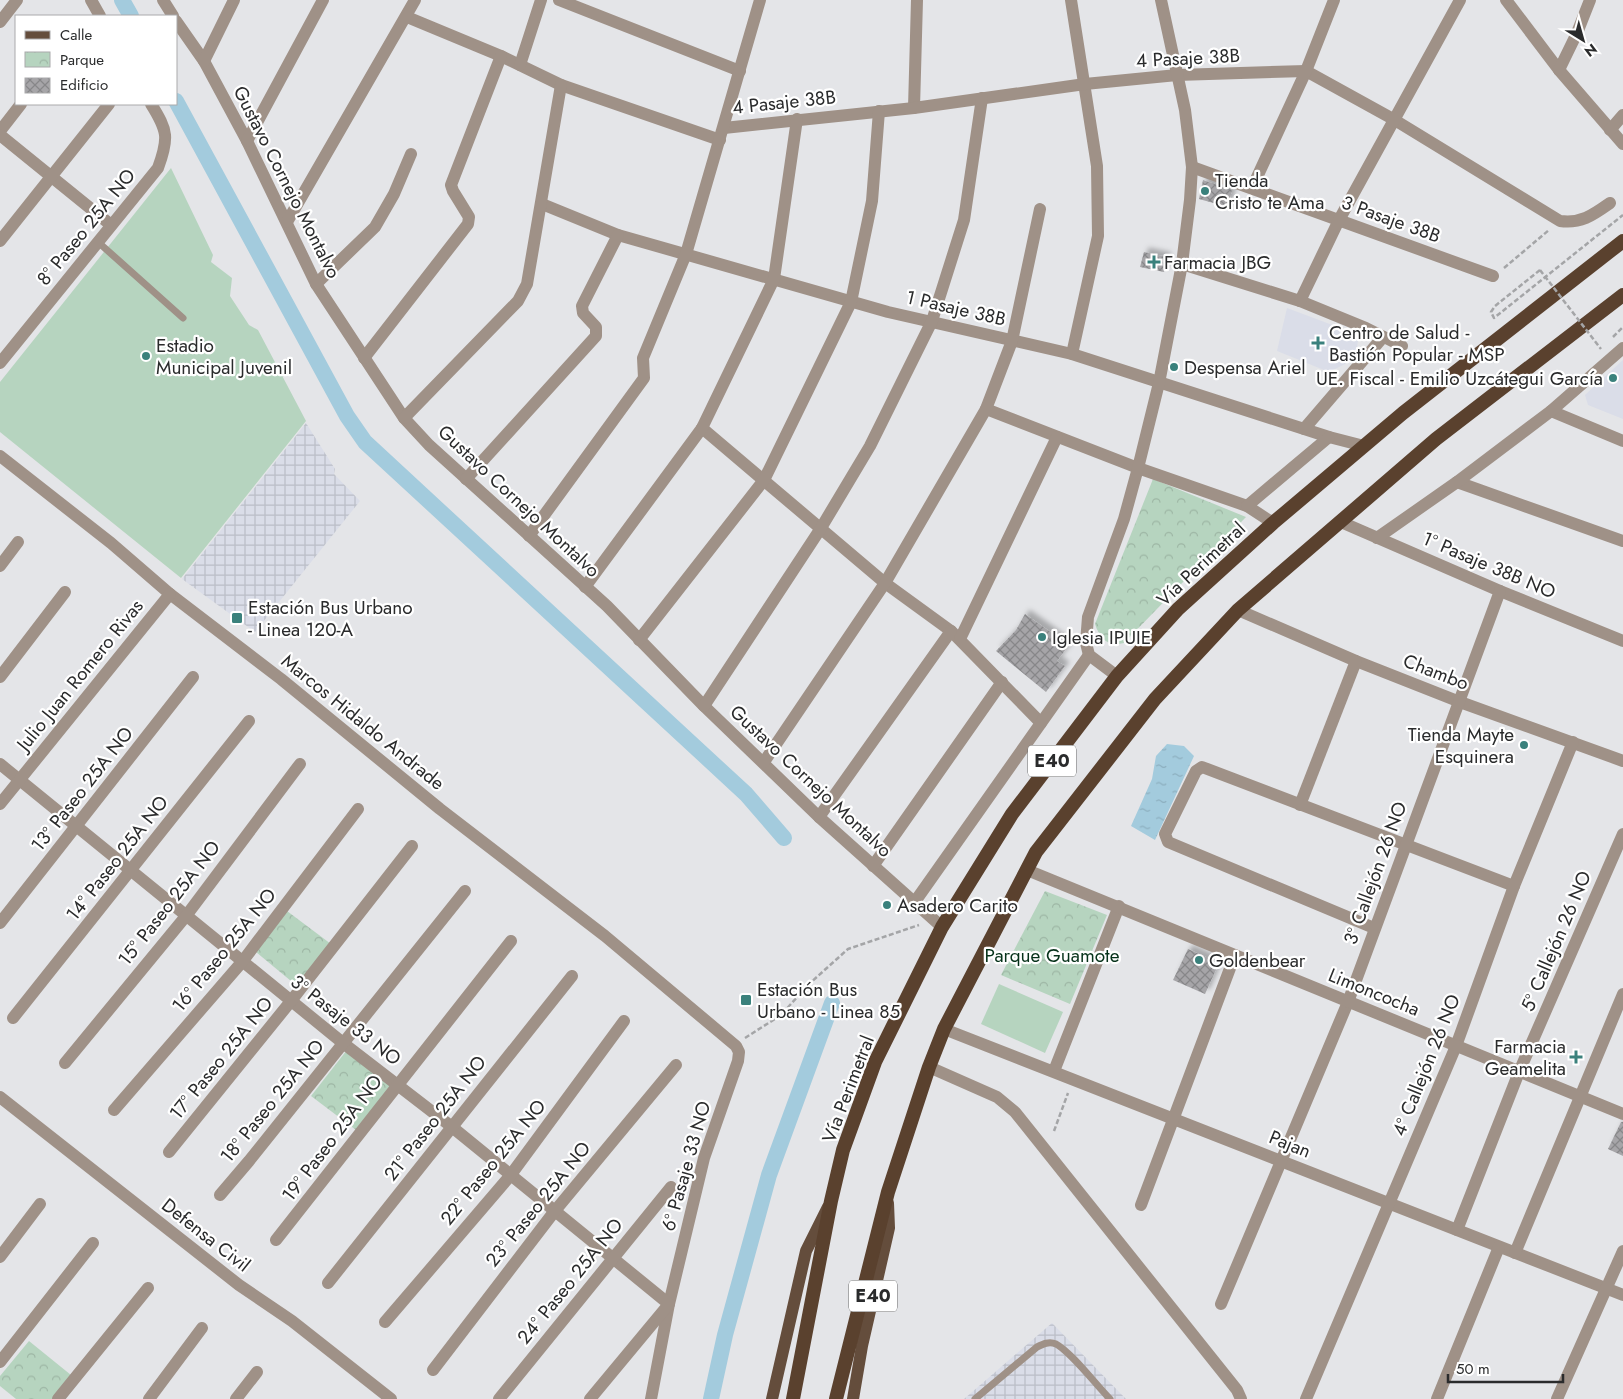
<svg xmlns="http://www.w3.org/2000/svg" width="1623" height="1399" font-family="Jost,sans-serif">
  <defs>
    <pattern id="industrial-grid" width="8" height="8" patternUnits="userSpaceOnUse" patternTransform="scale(1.25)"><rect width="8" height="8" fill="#dadde8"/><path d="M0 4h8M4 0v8" fill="none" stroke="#bbbec7"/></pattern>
    <pattern id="park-crowns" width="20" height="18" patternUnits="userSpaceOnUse" patternTransform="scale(1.25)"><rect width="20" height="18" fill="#b6d4bf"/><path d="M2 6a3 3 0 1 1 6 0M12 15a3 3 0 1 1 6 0" fill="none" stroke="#9db6a4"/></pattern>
    <pattern id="water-ripples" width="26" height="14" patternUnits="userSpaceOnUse" patternTransform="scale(1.25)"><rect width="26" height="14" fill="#a3cbdd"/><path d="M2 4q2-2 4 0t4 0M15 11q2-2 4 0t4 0" fill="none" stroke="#8caebe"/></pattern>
    <pattern id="building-cross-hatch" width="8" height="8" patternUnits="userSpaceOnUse" patternTransform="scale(1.25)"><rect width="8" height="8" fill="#a6a5a8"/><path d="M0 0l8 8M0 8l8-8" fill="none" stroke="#878789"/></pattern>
    <filter id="shadow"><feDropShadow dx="4.5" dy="-4.5" stdDeviation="2.5" flood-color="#0004"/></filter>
  </defs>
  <rect width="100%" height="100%" fill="#e4e5e8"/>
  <g fill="#dadde8">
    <polygon points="1287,308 1359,335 1355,359 1329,372 1277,351"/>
    <polygon points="1623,360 1623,419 1588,405 1585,395"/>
  </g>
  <g fill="url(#industrial-grid)">
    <polygon points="306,423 335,469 334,474 360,501 255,632 182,579"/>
    <polygon points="1052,1323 1126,1399 964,1399"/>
  </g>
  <g fill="#b6d4bf">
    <polygon points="171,168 213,255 211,262 232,278 230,296 249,325 258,330 306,421 181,578 0,432 0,382"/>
    <polygon points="999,984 1063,1012 1045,1053 981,1024"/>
  </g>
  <g fill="url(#park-crowns)">
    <path d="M 1153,479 L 1246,517 L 1124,643 C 1108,647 1100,639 1095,624 Z"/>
    <polygon points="1045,891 1107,915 1070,1004 1001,975"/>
    <polygon points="287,911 331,944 297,986 256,952"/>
    <polygon points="347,1050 391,1085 356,1130 311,1096"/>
    <polygon points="29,1341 71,1375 52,1399 16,1399 0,1386 0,1376"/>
  </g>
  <polygon fill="url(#water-ripples)" points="1167,744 1184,746 1194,756 1155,840 1131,826 1152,779 1156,756"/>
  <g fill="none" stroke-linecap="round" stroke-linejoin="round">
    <g stroke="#a3cbdd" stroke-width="16">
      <polyline points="122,0 131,16"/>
      <polyline points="176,101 347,416 365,442 746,794 784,838"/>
      <polyline points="711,1399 725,1335 769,1175 832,1003"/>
    </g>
  </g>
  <g fill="url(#building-cross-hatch)" filter="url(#shadow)">
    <polygon points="1203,180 1232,190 1228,207 1199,199"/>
    <polygon points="1144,252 1167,257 1164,272 1140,267"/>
    <polygon points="1025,614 1069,645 1057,661 1065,666 1046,692 996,651 1016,630"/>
    <polygon points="1188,949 1219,963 1205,994 1173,980"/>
    <polygon points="1621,1122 1623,1122 1623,1156 1608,1149"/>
  </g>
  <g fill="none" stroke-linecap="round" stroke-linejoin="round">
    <g stroke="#a4a5a7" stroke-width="2.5" stroke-dasharray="5 2.5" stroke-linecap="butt">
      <polyline points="1504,268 1549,230"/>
      <polyline points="1540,270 1495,306 1491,312 1494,318 1623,215"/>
      <polyline points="1613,337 1623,327"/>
      <polyline points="745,1038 781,1015 809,984 848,949 919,925"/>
      <polyline points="1054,1131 1068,1093"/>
    </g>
    <g stroke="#9f9187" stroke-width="7">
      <polyline points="98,242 183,318"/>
      <path d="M 975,1399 L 1037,1347 C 1043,1344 1049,1341 1056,1344 C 1071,1352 1097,1386 1110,1399"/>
    </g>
    <g stroke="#9f9187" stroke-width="12">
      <polyline points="91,0 100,16"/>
      <polyline points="163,0 173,16"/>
      <polyline points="559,0 740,71"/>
      <polyline points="1071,0 1097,166 1098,236 1072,354"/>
      <polyline points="1506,0 1559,70 1623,144"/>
      <polyline points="407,17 501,56 561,85 720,140"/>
      <polyline points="176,21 204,61 247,141 316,284 404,418 429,445 607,606 704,706 819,817 942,927"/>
      <polyline points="0,22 17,0"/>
      <polyline points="204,61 234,0"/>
      <polyline points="520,65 541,0"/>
      <polyline points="1559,70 1577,33 1590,0"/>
      <polyline points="914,108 917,0"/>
      <path d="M 724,128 L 914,108 L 1085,84 L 1177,75 L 1306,71 L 1393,119 L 1560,221 C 1581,224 1593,215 1610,203"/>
      <polyline points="1610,130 1623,115"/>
      <polyline points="0,131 21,104"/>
      <polyline points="0,135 111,225"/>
      <polyline points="247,141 323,0"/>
      <polyline points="1192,167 1493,276"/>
      <polyline points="1252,188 1306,71 1334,0"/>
      <polyline points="542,204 618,235 888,312 1072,354 1329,437 1364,446"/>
      <polyline points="287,222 415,0"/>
      <polyline points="0,241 109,104"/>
      <polyline points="1182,264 1300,301 1366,328 1402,346"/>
      <polyline points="316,284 375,227 394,194 411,154"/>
      <polyline points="1300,301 1339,220 1460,0"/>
      <polyline points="364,358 468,224 469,217 453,191 451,185 501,56"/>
      <path d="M 0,363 L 158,168 C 169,138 168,131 151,104"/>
      <polyline points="986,409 1138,468 1247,506 1273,523"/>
      <polyline points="1551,411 1623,441"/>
      <polyline points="404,418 518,301 527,284 561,85"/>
      <polyline points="702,428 885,583 951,631 1041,723"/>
      <polyline points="1304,429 1383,337"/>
      <polyline points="0,456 111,543 170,594 281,679 440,809 605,936 736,1046 739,1052 738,1061 704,1158 669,1304 651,1399"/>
      <polyline points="466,479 596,336 596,327 583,313 582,306 618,235"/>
      <polyline points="1457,482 1623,541"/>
      <polyline points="1247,506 1329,437"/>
      <polyline points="1341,522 1500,591 1623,641"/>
      <polyline points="529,536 644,378 643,358 686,254 760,0"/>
      <polyline points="1377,538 1457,482 1551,411 1623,348"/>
      <polyline points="0,566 18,542"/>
      <polyline points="585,587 702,428 774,279 797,119"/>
      <polyline points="1238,610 1356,661 1460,702 1623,761"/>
      <polyline points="960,639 1057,437"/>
      <polyline points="639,640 764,480 851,302 872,201 879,111"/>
      <polyline points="1117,676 1089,655 1086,643 1088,617 1124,519 1138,468 1159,383 1182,264 1190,200 1192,167 1185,110 1161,0"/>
      <polyline points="0,677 65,592"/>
      <polyline points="704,706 821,528 870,446 932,321 964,220 982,98"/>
      <polyline points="764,762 885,583 986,409 1012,341 1040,209"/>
      <polyline points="0,764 343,1043 452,1127 669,1304 590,1399"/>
      <polyline points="0,804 170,594"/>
      <polyline points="1300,805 1356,661"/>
      <polyline points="819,817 951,631"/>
      <polyline points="873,866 1002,682"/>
      <polyline points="914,903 1089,655"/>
      <polyline points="0,923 193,677"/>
      <polyline points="1374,928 1168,842 1165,834 1196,771 1202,767 1514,886"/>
      <polyline points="13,1018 249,721"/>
      <polyline points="944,1029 1623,1295"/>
      <polyline points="65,1063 186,916 300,764"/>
      <polyline points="929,1067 997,1097 1015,1112 1237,1390 1241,1399"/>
      <polyline points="1054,1071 1119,906"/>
      <polyline points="0,1097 239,1285 292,1321 391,1399"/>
      <polyline points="114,1110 242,962 358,809"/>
      <polyline points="169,1152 291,1001 412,846"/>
      <polyline points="220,1195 249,1161 465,891"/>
      <polyline points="1141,1205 1235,955"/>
      <polyline points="1457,1230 1519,1072 1623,834"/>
      <polyline points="276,1240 511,941"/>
      <polyline points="1515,1253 1623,994"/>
      <polyline points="0,1257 40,1204"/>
      <polyline points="328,1283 572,976"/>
      <polyline points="1221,1304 1348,1002 1500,591"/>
      <polyline points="385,1322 510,1176 624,1021"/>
      <polyline points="0,1362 93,1243"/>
      <polyline points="433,1370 554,1212 676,1065"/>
      <polyline points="58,1399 148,1288"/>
      <polyline points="149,1399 202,1328"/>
      <polyline points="236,1399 257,1372"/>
      <polyline points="499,1399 671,1187"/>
      <polyline points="1306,1399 1456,1046 1514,886 1573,742"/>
      <polyline points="1437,1399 1499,1247"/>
      <polyline points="1557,1399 1623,1251"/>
    </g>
    <polyline stroke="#9f9187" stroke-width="12" points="1027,870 1623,1114"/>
    <g stroke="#644d3c" stroke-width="12">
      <polyline points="772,1399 806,1251 828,1207"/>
      <polyline points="853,1399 862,1346 889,1228 888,1203"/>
    </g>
    <g stroke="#5a412e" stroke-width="14">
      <polyline points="793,1399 831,1201 843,1150 875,1062 942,927 1012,814 1117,676 1178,609 1273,523 1403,413 1623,241"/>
      <polyline points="836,1399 888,1192 929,1067 944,1029 1036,852 1155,699 1238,610 1436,439 1623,295"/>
    </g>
    <polyline stroke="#a4a5a7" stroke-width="2.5" stroke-dasharray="5 2.5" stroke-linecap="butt" points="1540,270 1601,349"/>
  </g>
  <g fill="#3a817c" stroke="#fff" stroke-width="2">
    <circle cx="1205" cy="191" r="5"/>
    <path d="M1151.5 254.5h5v5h5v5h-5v5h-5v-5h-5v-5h5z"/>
    <path d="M1315.5 335.5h5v5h5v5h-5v5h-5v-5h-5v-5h5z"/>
    <circle cx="146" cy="356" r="5"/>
    <circle cx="1174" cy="367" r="5"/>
    <circle cx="1613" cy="378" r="5"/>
    <rect x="231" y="612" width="12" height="12" rx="2.5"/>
    <circle cx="1042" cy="637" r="5"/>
    <circle cx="1524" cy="745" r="5"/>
    <circle cx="887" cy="905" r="5"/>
    <circle cx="1199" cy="960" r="5"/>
    <rect x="740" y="994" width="12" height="12" rx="2.5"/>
    <path d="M1573.5 1049.5h5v5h5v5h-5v5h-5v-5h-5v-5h5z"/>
  </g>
  <g text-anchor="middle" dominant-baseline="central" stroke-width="4.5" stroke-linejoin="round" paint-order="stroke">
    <g fill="#fff" stroke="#6a6b6b" stroke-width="1">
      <rect x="1028" y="745.5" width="48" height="31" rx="4"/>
      <rect x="849" y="1280.5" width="48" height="31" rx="4"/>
    </g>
    <g font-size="18" font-weight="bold" fill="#2a2b2c">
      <text x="1052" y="761">E40</text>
      <text x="873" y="1296">E40</text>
    </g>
    <g font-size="19" fill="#2a2b2c" stroke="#fff">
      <text transform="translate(1188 58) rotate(-3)">4 Pasaje 38B</text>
      <text transform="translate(784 102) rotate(-6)">4 Pasaje 38B</text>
      <text transform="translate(287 182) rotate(63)">Gustavo Cornejo Montalvo</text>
      <text transform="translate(1391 219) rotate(20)">3 Pasaje 38B</text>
      <text transform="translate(86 227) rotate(-51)">8° Paseo 25A NO</text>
      <text transform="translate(956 308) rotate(13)">1 Pasaje 38B</text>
      <text transform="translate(519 501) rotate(43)">Gustavo Cornejo Montalvo</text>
      <text transform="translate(1201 564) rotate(-43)">Vía Perimetral</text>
      <text transform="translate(1489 565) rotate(23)">1° Pasaje 38B NO</text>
      <text transform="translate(1436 672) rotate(21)">Chambo</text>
      <text transform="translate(80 675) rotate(-51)">Julio Juan Romero Rivas</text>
      <text transform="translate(363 722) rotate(39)">Marcos Hidaldo Andrade</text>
      <text transform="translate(811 781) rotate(43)">Gustavo Cornejo Montalvo</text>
      <text transform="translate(82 789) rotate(-52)">13º Paseo 25A NO</text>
      <text transform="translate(117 858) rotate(-52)">14º Paseo 25A NO</text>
      <text transform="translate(1375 873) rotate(-70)">3º Callejón 26 NO</text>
      <text transform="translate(169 903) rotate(-52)">15º Paseo 25A NO</text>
      <text transform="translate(1556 941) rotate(-67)">5º Callejón 26 NO</text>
      <text transform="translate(224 950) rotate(-51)">16º Paseo 25A NO</text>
      <text transform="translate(1374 992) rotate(22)">Limoncocha</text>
      <text transform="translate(346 1020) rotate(38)">3º Pasaje 33 NO</text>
      <text transform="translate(221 1058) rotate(-51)">17º Paseo 25A NO</text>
      <text transform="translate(1426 1065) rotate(-68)">4º Callejón 26 NO</text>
      <text transform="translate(848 1089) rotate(-69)">Vía Perimetral</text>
      <text transform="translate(272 1101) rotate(-51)">18º Paseo 25A NO</text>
      <text transform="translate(435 1118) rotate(-52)">21º Paseo 25A NO</text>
      <text transform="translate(332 1138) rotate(-53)">19º Paseo 25A NO</text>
      <text transform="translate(1290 1144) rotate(22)">Pajan</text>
      <text transform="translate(493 1162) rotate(-51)">22º Paseo 25A NO</text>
      <text transform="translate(686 1166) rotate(-74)">6º Pasaje 33 NO</text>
      <text transform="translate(538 1204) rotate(-51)">23º Paseo 25A NO</text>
      <text transform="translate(206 1235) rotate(38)">Defensa Civil</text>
      <text transform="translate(570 1281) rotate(-51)">24º Paseo 25A NO</text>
    </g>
    <g font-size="19" fill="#2a2b2c" stroke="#fff" text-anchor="start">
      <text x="1215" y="180">Tienda<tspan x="1215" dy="22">Cristo te Ama</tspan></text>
      <text x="1164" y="262">Farmacia JBG</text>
      <text x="1329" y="332">Centro de Salud -<tspan x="1329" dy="22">Bastión Popular - MSP</tspan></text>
      <text x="156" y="345">Estadio<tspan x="156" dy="22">Municipal Juvenil</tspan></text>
      <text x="1184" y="367">Despensa Ariel</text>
      <text x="1603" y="378" text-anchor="end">UE. Fiscal - Emilio Uzcátegui García</text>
      <text x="248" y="607">Estación Bus Urbano<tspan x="248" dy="22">- Linea 120-A</tspan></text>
      <text x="1052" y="637">Iglesia IPUIE</text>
      <text x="1514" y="734" text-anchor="end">Tienda Mayte<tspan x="1514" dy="22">Esquinera</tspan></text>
      <text x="897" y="905">Asadero Carito</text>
      <text x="1209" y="960">Goldenbear</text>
      <text x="757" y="989">Estación Bus<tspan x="757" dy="22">Urbano - Linea 85</tspan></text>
      <text x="1566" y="1046" text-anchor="end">Farmacia<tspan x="1566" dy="22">Geamelita</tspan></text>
    </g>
    <g font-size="19" fill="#06321a" stroke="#fff">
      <text x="1052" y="955">Parque Guamote</text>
    </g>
  </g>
  <rect x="15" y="15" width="162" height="90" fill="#ffffff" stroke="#aaaaab"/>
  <rect x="25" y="31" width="25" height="8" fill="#644d3c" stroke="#aaaaab"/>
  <text x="60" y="40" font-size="15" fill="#2a2b2c">Calle</text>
  <rect x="25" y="52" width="25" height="15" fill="url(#park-crowns)" stroke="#aaaaab"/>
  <text x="60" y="65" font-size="15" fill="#2a2b2c">Parque</text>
  <rect x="25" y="78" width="25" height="15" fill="url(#building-cross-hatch)" stroke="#aaaaab"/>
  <text x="60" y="90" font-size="15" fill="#2a2b2c">Edificio</text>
  <g transform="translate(1583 40) rotate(143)" stroke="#ffffff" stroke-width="4" paint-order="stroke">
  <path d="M0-4L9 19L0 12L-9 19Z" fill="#2a2b2c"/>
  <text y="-8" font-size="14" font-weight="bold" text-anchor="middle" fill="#2a2b2c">N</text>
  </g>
  <path d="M1448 1374v8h115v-8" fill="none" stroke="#2a2b2c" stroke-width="2.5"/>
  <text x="1456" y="1374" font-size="15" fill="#2a2b2c" stroke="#ffffff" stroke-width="4" paint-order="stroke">50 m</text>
</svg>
